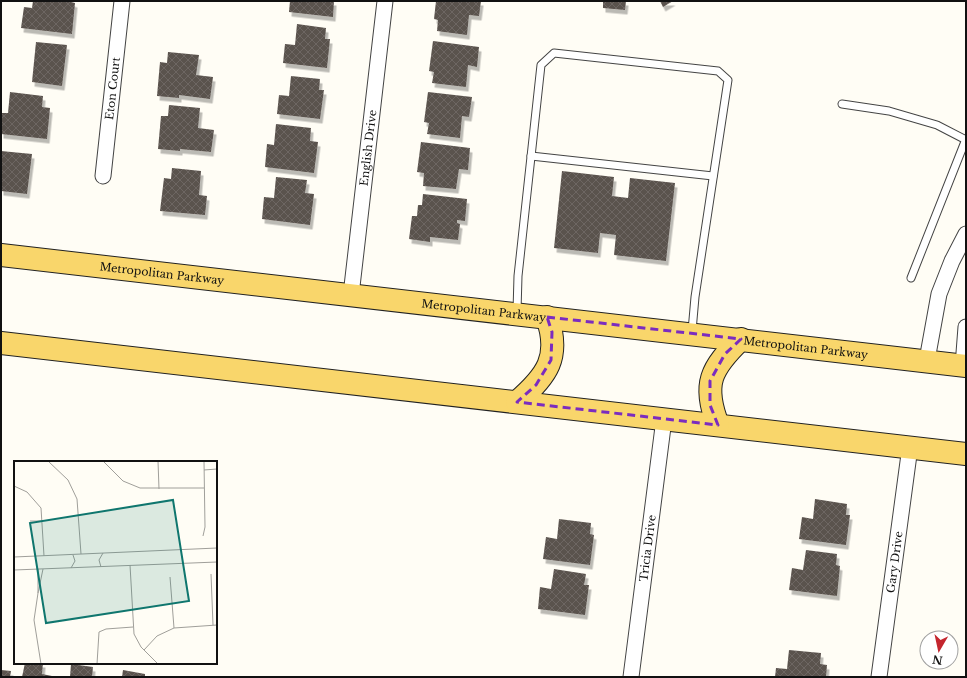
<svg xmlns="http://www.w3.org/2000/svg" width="967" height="678" font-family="'Libre Baskerville',serif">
  <defs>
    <pattern id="building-cross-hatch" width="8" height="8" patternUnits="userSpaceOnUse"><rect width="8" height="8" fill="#5a524d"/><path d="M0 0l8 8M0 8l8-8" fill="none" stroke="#6d6662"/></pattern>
    <filter id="shadow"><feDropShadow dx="2.5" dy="4.5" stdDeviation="0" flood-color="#0004"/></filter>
  </defs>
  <rect width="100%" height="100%" fill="#fffdf5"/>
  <g fill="url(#building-cross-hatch)" filter="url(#shadow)">
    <polygon points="33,1 67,1 75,3 72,34 21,28 24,7 32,8"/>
    <polygon points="290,1 334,1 333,17 289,12"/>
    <polygon points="436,1 481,1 479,16 469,15 467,35 437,31 438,20 434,19"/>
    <polygon points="603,1 626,1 625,10 603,8"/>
    <polygon points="660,1 673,1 663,7"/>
    <polygon points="297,24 326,28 325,39 330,39 327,68 283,63 285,44 295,45"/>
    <polygon points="433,41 479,47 477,67 468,65 466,87 432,83 434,72 429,71"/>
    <polygon points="36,42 67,45 62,86 32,82"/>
    <polygon points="168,52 199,55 196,75 213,77 210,99 179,95 179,98 157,96 160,62 167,63"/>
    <polygon points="291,76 320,79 319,90 324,90 320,119 277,114 279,95 289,96"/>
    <polygon points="10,92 43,96 42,107 50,108 47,139 1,134 1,113 8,113"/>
    <polygon points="428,92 472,97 469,117 462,116 460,138 427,134 429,123 424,122"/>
    <polygon points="169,105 200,108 198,128 214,130 211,152 180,149 180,151 158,149 161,116 168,116"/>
    <polygon points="276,124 311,128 310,141 318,142 314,173 265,167 267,144 274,145"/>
    <polygon points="421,142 470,148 468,170 459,169 456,189 423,186 424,173 417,172"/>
    <polygon points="1,151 32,154 27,194 1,191"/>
    <polygon points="172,168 201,171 199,195 207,196 205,215 160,211 164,178 171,179"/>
    <polygon points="562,171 614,177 612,196 628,198 630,178 675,183 666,261 614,255 616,235 600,233 598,253 554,248"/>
    <polygon points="276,177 307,180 305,193 314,194 310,225 262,219 264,197 274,198"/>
    <polygon points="423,194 467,199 465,221 457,220 457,223 460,224 458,240 430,237 430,242 409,239 412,216 417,216 418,205 422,205"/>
    <polygon points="815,499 847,504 846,515 850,515 846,545 799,539 802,517 813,519"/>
    <polygon points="559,519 591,523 590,534 594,535 590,565 543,559 546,537 557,539"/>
    <polygon points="806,550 837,554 836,565 840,566 837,596 789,590 792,568 803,570"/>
    <polygon points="554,569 586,574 584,585 589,585 585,615 538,609 540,587 551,589"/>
    <polygon points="789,650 821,653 820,664 827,665 826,677 775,677 776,668 787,669"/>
    <polygon points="25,663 43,663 42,674 57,677 22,677"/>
    <polygon points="71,664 93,667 92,677 70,677"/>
    <polygon points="1,670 11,671 10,677 1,677"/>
    <polygon points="123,670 145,674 145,677 122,677"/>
  </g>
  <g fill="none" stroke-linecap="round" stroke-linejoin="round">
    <g stroke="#444" stroke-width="9">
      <g id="service">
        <polyline points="842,104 889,111 937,125 966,140"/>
        <polyline points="531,156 713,176"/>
        <polyline points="911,278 966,139"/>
        <polyline points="517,311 518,276 541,65 554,53 718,71 728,80 695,297 692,331"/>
      </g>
    </g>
    <g stroke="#444" stroke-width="17">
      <g id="minor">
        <path id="s1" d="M 103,176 L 122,1"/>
        <path id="s2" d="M 351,295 L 385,1"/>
        <polyline points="927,360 939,294 952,261 966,234"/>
        <polyline points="963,366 966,327"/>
        <path id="s3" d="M 631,677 L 664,419"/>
        <path id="s4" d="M 879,677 L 910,447"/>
      </g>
    </g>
    <g stroke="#222" stroke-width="24">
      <g id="primary">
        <path id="s5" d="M 1,255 L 966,366"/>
        <polyline points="1,343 966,454"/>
        <path d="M 517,402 C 547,376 561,357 547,317"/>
        <path d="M 718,425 C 702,384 711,368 741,339"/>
      </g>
    </g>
    <use href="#service" stroke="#fff" stroke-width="7"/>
    <use href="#minor" stroke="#fff" stroke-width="15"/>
    <use href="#primary" stroke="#f9d66b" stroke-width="22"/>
  </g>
  <path fill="none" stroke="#7b2cbf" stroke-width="3" stroke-dasharray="8 5" stroke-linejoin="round" d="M 547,317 L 741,339 L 725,354 L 710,381 L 710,405 L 718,425 L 517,402 L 536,385 L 551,360 L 552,332 Z"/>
  <g text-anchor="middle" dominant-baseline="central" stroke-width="4" stroke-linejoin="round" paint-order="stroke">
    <g font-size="11" fill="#111" stroke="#fff">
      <text stroke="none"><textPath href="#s1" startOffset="88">Eton Court</textPath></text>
      <text stroke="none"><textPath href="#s2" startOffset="148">English Drive</textPath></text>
      <text stroke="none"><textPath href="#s5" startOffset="162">Metropolitan Parkway</textPath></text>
      <text stroke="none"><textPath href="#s5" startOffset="486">Metropolitan Parkway</textPath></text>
      <text stroke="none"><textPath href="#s5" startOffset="810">Metropolitan Parkway</textPath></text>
      <text stroke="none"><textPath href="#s3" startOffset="130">Tricia Drive</textPath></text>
      <text stroke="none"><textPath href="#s4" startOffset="116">Gary Drive</textPath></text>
    </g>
  </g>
  <g transform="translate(14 461)">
    <rect width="203" height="203" fill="#fffdf5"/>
    <path fill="none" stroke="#a09f9a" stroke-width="1" d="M 34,0 L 54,19 L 63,38 L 67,93M 89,0 L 109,20 L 126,27 L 190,27M 144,0 L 145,28M 190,9 L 203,8M 0,25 L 13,31 L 27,47 L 30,95M 16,60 L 29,60M 189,75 L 191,66 L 190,0M 0,96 L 203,87M 116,104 L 120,173 L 127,186 L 144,203M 87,106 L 85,99 L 89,92M 57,107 L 61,100 L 59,94M 24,108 L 24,132 L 29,108M 0,109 L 203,101M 197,113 L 199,164M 156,116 L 160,167M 24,132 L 20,159 L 27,203M 130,189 L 143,175 L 160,167 L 203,164M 83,203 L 85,171 L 92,168 L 119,166"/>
    <path fill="#0f766e" fill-opacity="0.15" stroke="#0f766e" stroke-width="2" d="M 159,39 L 175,140 L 32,162 L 16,62 Z"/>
    <rect width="203" height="203" fill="none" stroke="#111" stroke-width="2"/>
  </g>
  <rect width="967" height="678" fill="none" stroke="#111111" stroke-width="4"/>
  <g transform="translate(939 650) rotate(189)"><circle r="19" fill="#ffffff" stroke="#a0a0a0"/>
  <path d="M0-3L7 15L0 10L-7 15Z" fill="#c4262e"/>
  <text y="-6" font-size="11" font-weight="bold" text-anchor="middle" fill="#111111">N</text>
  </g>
</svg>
